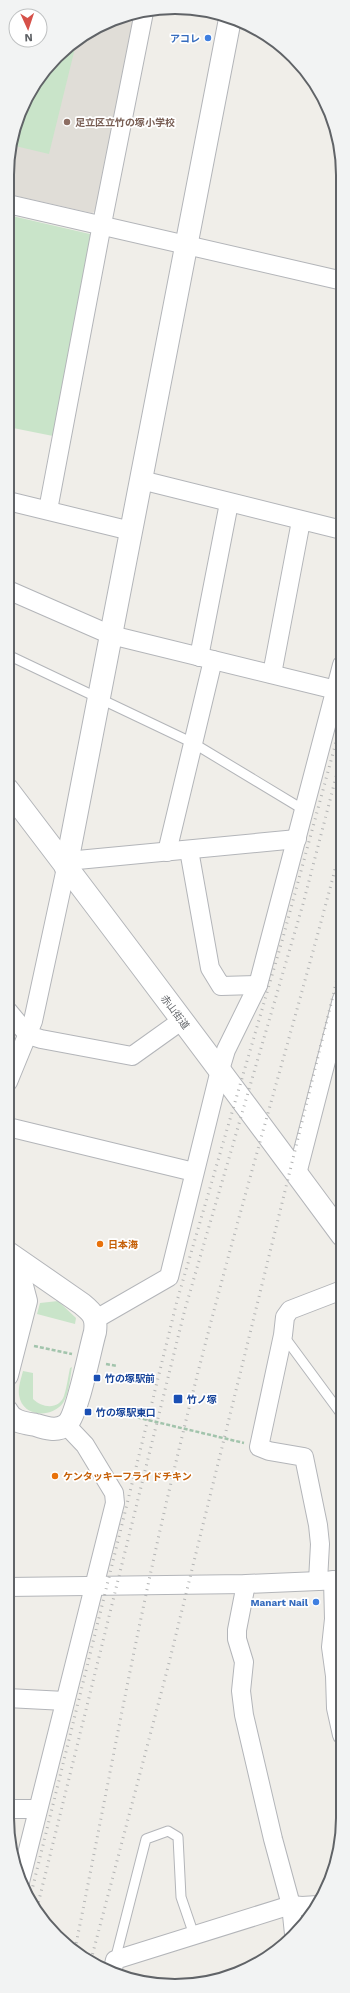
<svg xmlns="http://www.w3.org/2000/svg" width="350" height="1993" font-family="'Work Sans','Noto Sans JP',sans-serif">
  <rect width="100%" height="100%" fill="#f0eee9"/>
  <polygon fill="#e0ddd7" points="136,12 98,210 92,213 8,194 8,153 29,91 73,42 131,13"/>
  <g fill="#c9e4c9">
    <polygon points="77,40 49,154 11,145 29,91 73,42"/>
    <polygon points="8,215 90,234 91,241 53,436 8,427"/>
    <polygon points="58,1301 76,1318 75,1324 37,1314 40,1303"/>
    <path d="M 72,1367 C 70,1378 69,1394 63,1403 C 51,1419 22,1417 19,1395 C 18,1387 21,1379 23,1371 L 33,1373 L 33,1399 C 42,1408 59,1410 64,1396 C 67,1387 68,1377 70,1368 Z"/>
  </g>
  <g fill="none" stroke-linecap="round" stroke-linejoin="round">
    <g stroke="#b3b5b9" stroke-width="11">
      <g id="service">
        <polyline points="8,655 193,743 304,810"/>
        <polyline points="283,1335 342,1415"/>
        <polyline points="115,1960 146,1839 168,1831 178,1837 181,1897 194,1935"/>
      </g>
    </g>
    <g stroke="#b3b5b9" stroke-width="20">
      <g id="minor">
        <polyline points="8,204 343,281"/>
        <polyline points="141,480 342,530"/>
        <polyline points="8,501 131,531"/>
        <polyline points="48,510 102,224 144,12"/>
        <polyline points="8,590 111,635 336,690"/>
        <polyline points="199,657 229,503"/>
        <polyline points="272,674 301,521"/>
        <polyline points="189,850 210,968 221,986 258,985"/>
        <polyline points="167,852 213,660"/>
        <polyline points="67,861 297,839"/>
        <polyline points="8,1011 28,1035 41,1039 132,1056 181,1021"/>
        <polyline points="8,1082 33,1021 66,868"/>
        <polyline points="8,1127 194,1172"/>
        <polyline points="297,1174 342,999"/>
        <polyline points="96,1319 169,1277 220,1070 226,1050 258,985 342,665"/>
        <polyline points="333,1580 334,1619 331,1647 335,1676 336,1708 342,1735"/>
        <polyline points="318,1581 320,1544 318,1525 304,1457 269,1451 259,1447 283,1335 285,1317 290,1310 342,1290"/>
        <polyline points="246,1584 237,1630 237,1639 244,1662 241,1691 244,1715 273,1839 291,1905 294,1934"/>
        <polyline points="7,1587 246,1584 342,1580"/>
        <polyline points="7,1698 65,1701"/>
        <polyline points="7,1809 37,1809"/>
        <polyline points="20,1882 115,1503 114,1493 85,1445 66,1425"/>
        <polyline points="112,1973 115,1960 291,1905 302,1906 318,1905"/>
      </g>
    </g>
    <g stroke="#b3b5b9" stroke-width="24">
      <g id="tertiary">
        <path d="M 8,790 C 120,937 232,1086 342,1235"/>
        <polyline points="66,868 230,19"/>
        <polyline points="7,1375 26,1301 21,1282 7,1263"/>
        <path d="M 7,1411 C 12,1422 25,1423 36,1425 C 45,1428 57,1432 66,1425 C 77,1417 90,1349 95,1332 C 97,1317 93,1313 82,1304 L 7,1252"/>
      </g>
    </g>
    <g stroke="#a2c4ac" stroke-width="2.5" stroke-dasharray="4 2" stroke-linecap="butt">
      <polyline points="34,1346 72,1354"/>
      <polyline points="106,1364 117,1366"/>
      <polyline points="102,1409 244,1443"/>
    </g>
    <use href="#service" stroke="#fff" stroke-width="9"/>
    <use href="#minor" stroke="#fff" stroke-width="18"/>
    <use href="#tertiary" stroke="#fff" stroke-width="22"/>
    <g stroke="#b4b5b5" stroke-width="3" stroke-dasharray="1 5" stroke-linecap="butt">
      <polyline points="30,1898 177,1301 282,941 342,720"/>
      <polyline points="37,1908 185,1309 303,904 342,754"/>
      <path d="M 75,1949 C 108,1787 137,1623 176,1462 C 225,1254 288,1050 342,843"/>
      <polyline points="91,1960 169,1663 342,959"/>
    </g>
  </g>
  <g fill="#3f7fe0" stroke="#fff" stroke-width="1.5">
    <circle cx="208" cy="38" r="4"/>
    <circle cx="316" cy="1602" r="4"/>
  </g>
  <circle fill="#8d6e63" stroke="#fff" stroke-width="1.5" cx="67" cy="122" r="4"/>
  <g fill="#e8710a" stroke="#fff" stroke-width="1.5">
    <circle cx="100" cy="1244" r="4"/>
    <circle cx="55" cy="1476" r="4"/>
  </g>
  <g fill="#1a4fb4" stroke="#fff" stroke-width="1.5">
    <rect x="93" y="1374" width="8" height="8" rx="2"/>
    <rect x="173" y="1394" width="10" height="10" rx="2"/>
    <rect x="84" y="1408" width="8" height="8" rx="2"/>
  </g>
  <g text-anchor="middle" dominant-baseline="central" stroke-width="3.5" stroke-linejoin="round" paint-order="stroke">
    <g font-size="10" font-weight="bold" fill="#366cbe" stroke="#fff" text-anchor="end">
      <text x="200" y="38">アコレ</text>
      <text x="308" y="1602">Manart Nail</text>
    </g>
    <g font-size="10" font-weight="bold" fill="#785e54" stroke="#fff" text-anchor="start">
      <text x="75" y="122">足立区立竹の塚小学校</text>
    </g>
    <g font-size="10" fill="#606367" stroke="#fff">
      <text transform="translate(175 1012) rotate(53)">赤山街道</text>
    </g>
    <g font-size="10" font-weight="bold" fill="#c56008" stroke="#fff" text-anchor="start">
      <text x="108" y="1244">日本海</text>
      <text x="63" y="1476">ケンタッキーフライドチキン</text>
    </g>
    <g font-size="10" font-weight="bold" fill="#164399" stroke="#fff" text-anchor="start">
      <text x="105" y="1378">竹の塚駅前</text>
      <text x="187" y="1399">竹ノ塚</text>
      <text x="96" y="1412">竹の塚駅東口</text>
    </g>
  </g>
  <path d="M0 0H350V1993H0ZM175 14H175A161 161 0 0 1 336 175V1818A161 161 0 0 1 175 1979H175A161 161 0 0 1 14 1818V175A161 161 0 0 1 175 14Z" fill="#f2f3f3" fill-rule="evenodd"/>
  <path fill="none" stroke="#606367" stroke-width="2" d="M175 14H175A161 161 0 0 1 336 175V1818A161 161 0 0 1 175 1979H175A161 161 0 0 1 14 1818V175A161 161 0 0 1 175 14Z"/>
  <g transform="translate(28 28) rotate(177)"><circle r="19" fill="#ffffff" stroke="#bfc1c2"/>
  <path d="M0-3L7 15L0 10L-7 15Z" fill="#d65149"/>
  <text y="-6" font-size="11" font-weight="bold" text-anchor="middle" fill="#606367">N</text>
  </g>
</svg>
